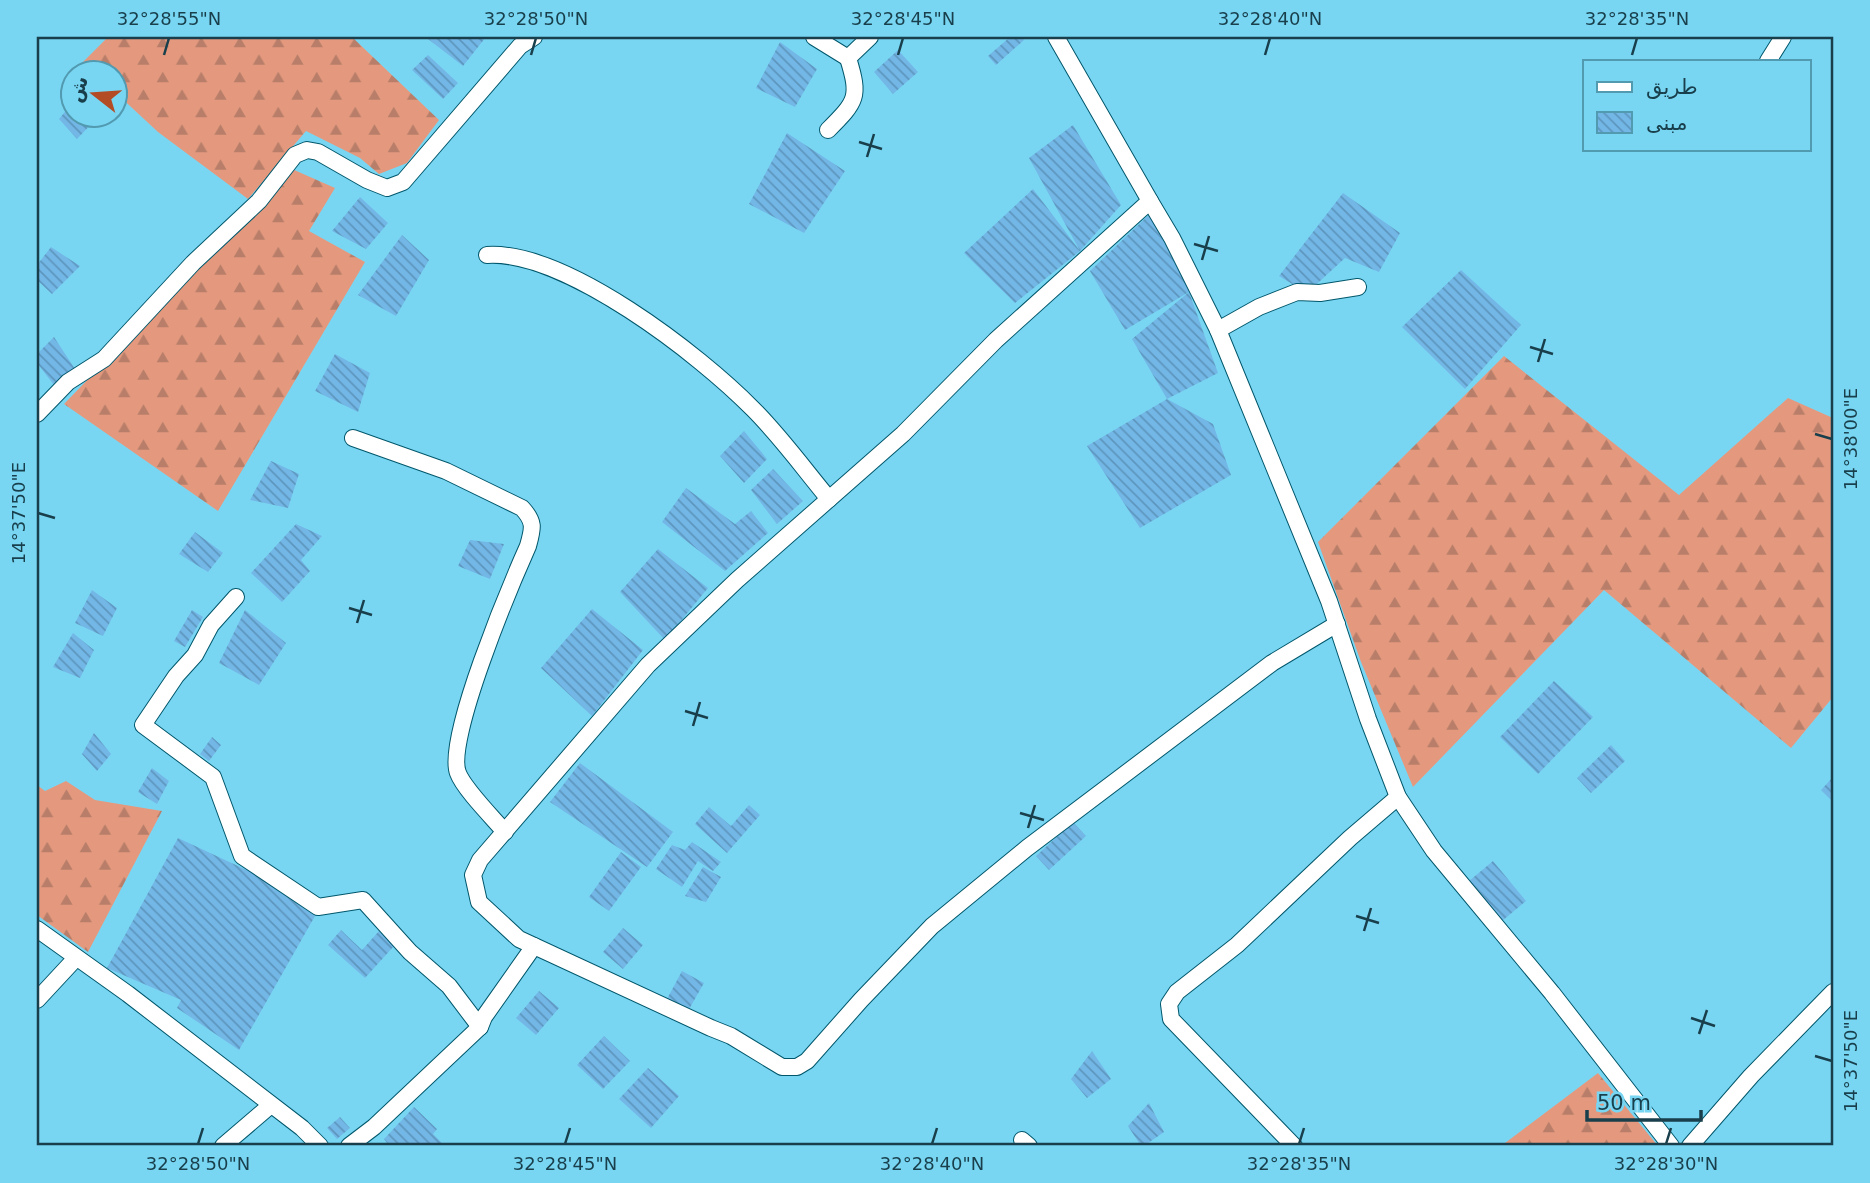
<svg xmlns="http://www.w3.org/2000/svg" width="1870" height="1183" font-family="'DejaVu Sans',Vazirmatn,sans-serif">
  <defs>
    <pattern id="forest-firs" width="22" height="20" patternUnits="userSpaceOnUse" patternTransform="scale(1.75)"><rect width="22" height="20" fill="#e4997e"/><path d="M5 1l3.5 6h-7zM16 11l3.5 6h-7z" fill="#b87e69"/></pattern>
    <pattern id="building-back-hatch" width="6" height="6" patternUnits="userSpaceOnUse" patternTransform="scale(1.75)"><rect width="6" height="6" fill="#73b7e7"/><path d="M-1 5l2 2M0 0l6 6M5-1l2 2" fill="none" stroke="#5d96bd"/></pattern>
  </defs>
  <rect width="100%" height="100%" fill="#79d6f3"/>
  <g fill="url(#forest-firs)">
    <polygon points="108,37 352,37 439,120 407,163 379,174 360,158 306,131 248,199 158,132 116,93 116,74 94,73 82,63"/>
    <polygon points="292,169 335,188 309,231 365,262 218,511 64,404"/>
    <polygon points="1504,356 1679,495 1788,398 1833,418 1833,697 1791,748 1604,590 1413,787 1361,662 1318,542"/>
    <polygon points="66,781 95,800 162,811 88,952 37,915 37,785 45,791"/>
    <polygon points="1598,1073 1658,1146 1501,1146"/>
  </g>
  <g fill="url(#building-back-hatch)">
    <polygon points="430,37 486,37 463,66 428,39"/>
    <polygon points="1010,37 1022,37 1024,40 996,65 988,56"/>
    <polygon points="780,42 817,69 795,107 756,88"/>
    <polygon points="898,50 918,72 893,94 874,72"/>
    <polygon points="428,55 458,83 443,99 412,70"/>
    <polygon points="74,101 74,116 99,116 77,139 59,119"/>
    <polygon points="1073,125 1121,205 1080,251 1015,303 964,253 1033,189 1080,251 1029,158"/>
    <polygon points="787,133 845,171 804,233 749,204"/>
    <polygon points="1343,193 1400,233 1379,272 1345,258 1307,293 1279,276"/>
    <polygon points="360,197 388,223 366,249 332,231"/>
    <polygon points="1155,209 1189,292 1125,330 1090,271"/>
    <polygon points="402,235 429,260 396,316 358,295"/>
    <polygon points="51,247 80,266 52,294 37,280 37,265"/>
    <polygon points="1461,270 1521,325 1465,389 1402,327"/>
    <polygon points="1189,292 1218,373 1167,399 1132,339"/>
    <polygon points="54,337 75,369 54,385 37,363 37,354"/>
    <polygon points="335,354 370,373 358,412 315,391"/>
    <polygon points="1167,399 1213,424 1231,475 1140,528 1087,446"/>
    <polygon points="744,431 767,459 744,483 720,456"/>
    <polygon points="271,461 299,474 288,508 250,500"/>
    <polygon points="773,469 803,501 777,524 751,490"/>
    <polygon points="686,488 735,524 751,511 768,533 725,571 662,522"/>
    <polygon points="296,524 322,536 301,560 310,571 282,602 251,573"/>
    <polygon points="195,532 223,553 208,572 179,554"/>
    <polygon points="470,540 504,544 490,579 458,566"/>
    <polygon points="658,549 708,588 665,640 620,592"/>
    <polygon points="92,590 117,608 103,636 75,623"/>
    <polygon points="592,609 643,650 592,716 541,668"/>
    <polygon points="192,610 203,617 185,647 174,641"/>
    <polygon points="245,610 286,643 259,685 219,663"/>
    <polygon points="73,633 94,650 80,678 53,667"/>
    <polygon points="1554,681 1593,717 1538,774 1500,737"/>
    <polygon points="94,733 111,754 97,771 82,754"/>
    <polygon points="212,737 221,745 209,761 200,754"/>
    <polygon points="1611,745 1625,761 1591,793 1577,778"/>
    <polygon points="580,763 673,832 647,867 550,802"/>
    <polygon points="152,768 169,781 157,804 138,792"/>
    <polygon points="1833,777 1833,802 1821,790"/>
    <polygon points="749,805 760,815 727,853 695,824 709,807 731,826"/>
    <polygon points="1073,822 1086,836 1049,870 1036,856"/>
    <polygon points="178,838 253,873 315,916 239,1050 177,1008 181,1000 107,968"/>
    <polygon points="692,842 721,862 713,871 698,861 682,887 656,869 672,845 685,850"/>
    <polygon points="621,852 641,867 609,911 589,897"/>
    <polygon points="1493,861 1526,901 1502,921 1469,881"/>
    <polygon points="703,867 721,877 706,902 685,896"/>
    <polygon points="623,928 643,945 623,969 603,952"/>
    <polygon points="341,930 362,950 379,931 394,946 365,978 328,945"/>
    <polygon points="682,971 704,983 688,1011 667,999"/>
    <polygon points="539,991 559,1008 536,1035 516,1018"/>
    <polygon points="604,1036 630,1061 603,1089 577,1065"/>
    <polygon points="1092,1051 1111,1079 1087,1098 1071,1079"/>
    <polygon points="648,1068 679,1096 651,1128 619,1099"/>
    <polygon points="1149,1103 1164,1132 1144,1146 1141,1146 1128,1126"/>
    <polygon points="414,1107 437,1129 433,1134 445,1146 384,1146 387,1143 384,1139"/>
    <polygon points="340,1117 350,1128 337,1139 327,1128"/>
  </g>
  <g fill="none" stroke-linecap="round" stroke-linejoin="round">
    <g stroke="#00576b" stroke-width="18">
      <g id="street">
        <polyline points="814,37 848,58 870,37"/>
        <polyline points="1056,37 1150,201 996,340 903,434 737,580 648,665 480,860 473,875 479,902 519,939 711,1028 731,1036 782,1067 797,1067 807,1061 861,1000 932,926 1027,848 1272,663 1337,624"/>
        <polyline points="1768,61 1783,37"/>
        <path d="M 828,130 C 857,101 860,97 848,58"/>
        <polyline points="1150,201 1172,238 1218,330 1329,601 1368,719 1398,797 1434,851 1552,993 1671,1146"/>
        <path d="M 487,255 C 565,250 700,355 753,409 C 781,437 804,469 829,499"/>
        <polyline points="1218,330 1259,307 1297,292 1320,293 1358,287"/>
        <polyline points="37,414 68,382 104,359 193,263 259,201 295,155 307,150 318,152 367,180 387,188 403,182 520,46 534,37"/>
        <path d="M 353,438 L 446,471 L 522,508 C 535,522 533,528 528,546 C 511,584 445,740 458,773 C 464,789 493,818 505,832"/>
        <polyline points="236,597 211,625 195,655 176,676 143,725 213,777 242,856 318,907 363,900 410,952 449,986 480,1027"/>
        <polyline points="37,929 128,994 302,1128 320,1146"/>
        <polyline points="37,1000 76,958"/>
        <polyline points="1022,1140 1029,1146"/>
        <polyline points="223,1146 271,1105"/>
        <polyline points="349,1146 374,1127 480,1027 484,1017 534,946"/>
        <polyline points="1294,1146 1171,1019 1169,1004 1177,992 1237,945 1350,838 1398,797"/>
        <polyline points="1690,1146 1751,1076 1833,992"/>
      </g>
    </g>
    <use href="#street" stroke="#fff" stroke-width="16"/>
  </g>
  <path fill="none" stroke="#183f4b" stroke-width="2.5" d="M 164,55 L 169,38M 531,55 L 536,38M 898,55 L 903,38M 1265,55 L 1270,38M 1632,55 L 1637,38M 859,142 L 882,149M 867,157 L 874,134M 1194,244 L 1218,251M 1202,260 L 1209,236M 1530,347 L 1553,354M 1538,362 L 1545,339M 1815,434 L 1832,439M 38,513 L 55,518M 349,608 L 372,615M 357,623 L 364,600M 685,711 L 708,718M 693,726 L 700,702M 1020,813 L 1044,820M 1028,828 L 1035,805M 1356,916 L 1379,923M 1364,931 L 1371,908M 1691,1018 L 1715,1026M 1699,1034 L 1707,1010M 1815,1056 L 1832,1061M 198,1144 L 203,1128M 565,1144 L 570,1128M 932,1144 L 937,1128M 1299,1144 L 1304,1128M 1666,1144 L 1671,1128"/>
  <rect width="1870" height="1183" fill="none" stroke="#79d6f3" stroke-width="77"/>
  <rect x="1583" y="60" width="228" height="91" fill="#79d6f3" stroke="#529ab0" stroke-width="2"/>
  <rect x="1597" y="82" width="35" height="10" fill="#ffffff" stroke="#529ab0" stroke-width="2"/>
  <text x="1646" y="94" font-size="21" fill="#183f4b">طريق</text>
  <rect x="1597" y="112" width="35" height="21" fill="url(#building-back-hatch)" stroke="#529ab0" stroke-width="2"/>
  <text x="1646" y="130" font-size="21" fill="#183f4b">مبنى</text>
  <g transform="translate(94 94) rotate(287)"><circle r="33" fill="#79d6f3" stroke="#529ab0" stroke-width="2"/>
  <path d="M0-5L12 26L0 18L-12 26Z" fill="#b34c24"/>
  <text y="-10" font-size="19" font-weight="bold" text-anchor="middle" fill="#183f4b">ش</text>
  </g>
  <path d="M1587 1110v10h114v-10" fill="none" stroke="#183f4b" stroke-width="3.5"/>
  <text x="1597" y="1110" font-size="21" fill="#183f4b" stroke="#79d6f3" stroke-width="5" paint-order="stroke">50 m</text>
  <rect x="38" y="38" width="1794" height="1106" fill="none" stroke="#183f4b" stroke-width="2.5"/>
  <g font-size="18" text-anchor="middle" fill="#183f4b">
    <text x="169" y="25">32°28'55"N</text>
    <text x="536" y="25">32°28'50"N</text>
    <text x="903" y="25">32°28'45"N</text>
    <text x="1270" y="25">32°28'40"N</text>
    <text x="1637" y="25">32°28'35"N</text>
    <text transform="translate(1851 439) rotate(-90)" y="6">14°38'00"E</text>
    <text transform="translate(19 513) rotate(-90)" y="6">14°37'50"E</text>
    <text transform="translate(1851 1061) rotate(-90)" y="6">14°37'50"E</text>
    <text x="198" y="1170">32°28'50"N</text>
    <text x="565" y="1170">32°28'45"N</text>
    <text x="932" y="1170">32°28'40"N</text>
    <text x="1299" y="1170">32°28'35"N</text>
    <text x="1666" y="1170">32°28'30"N</text>
  </g>
</svg>
